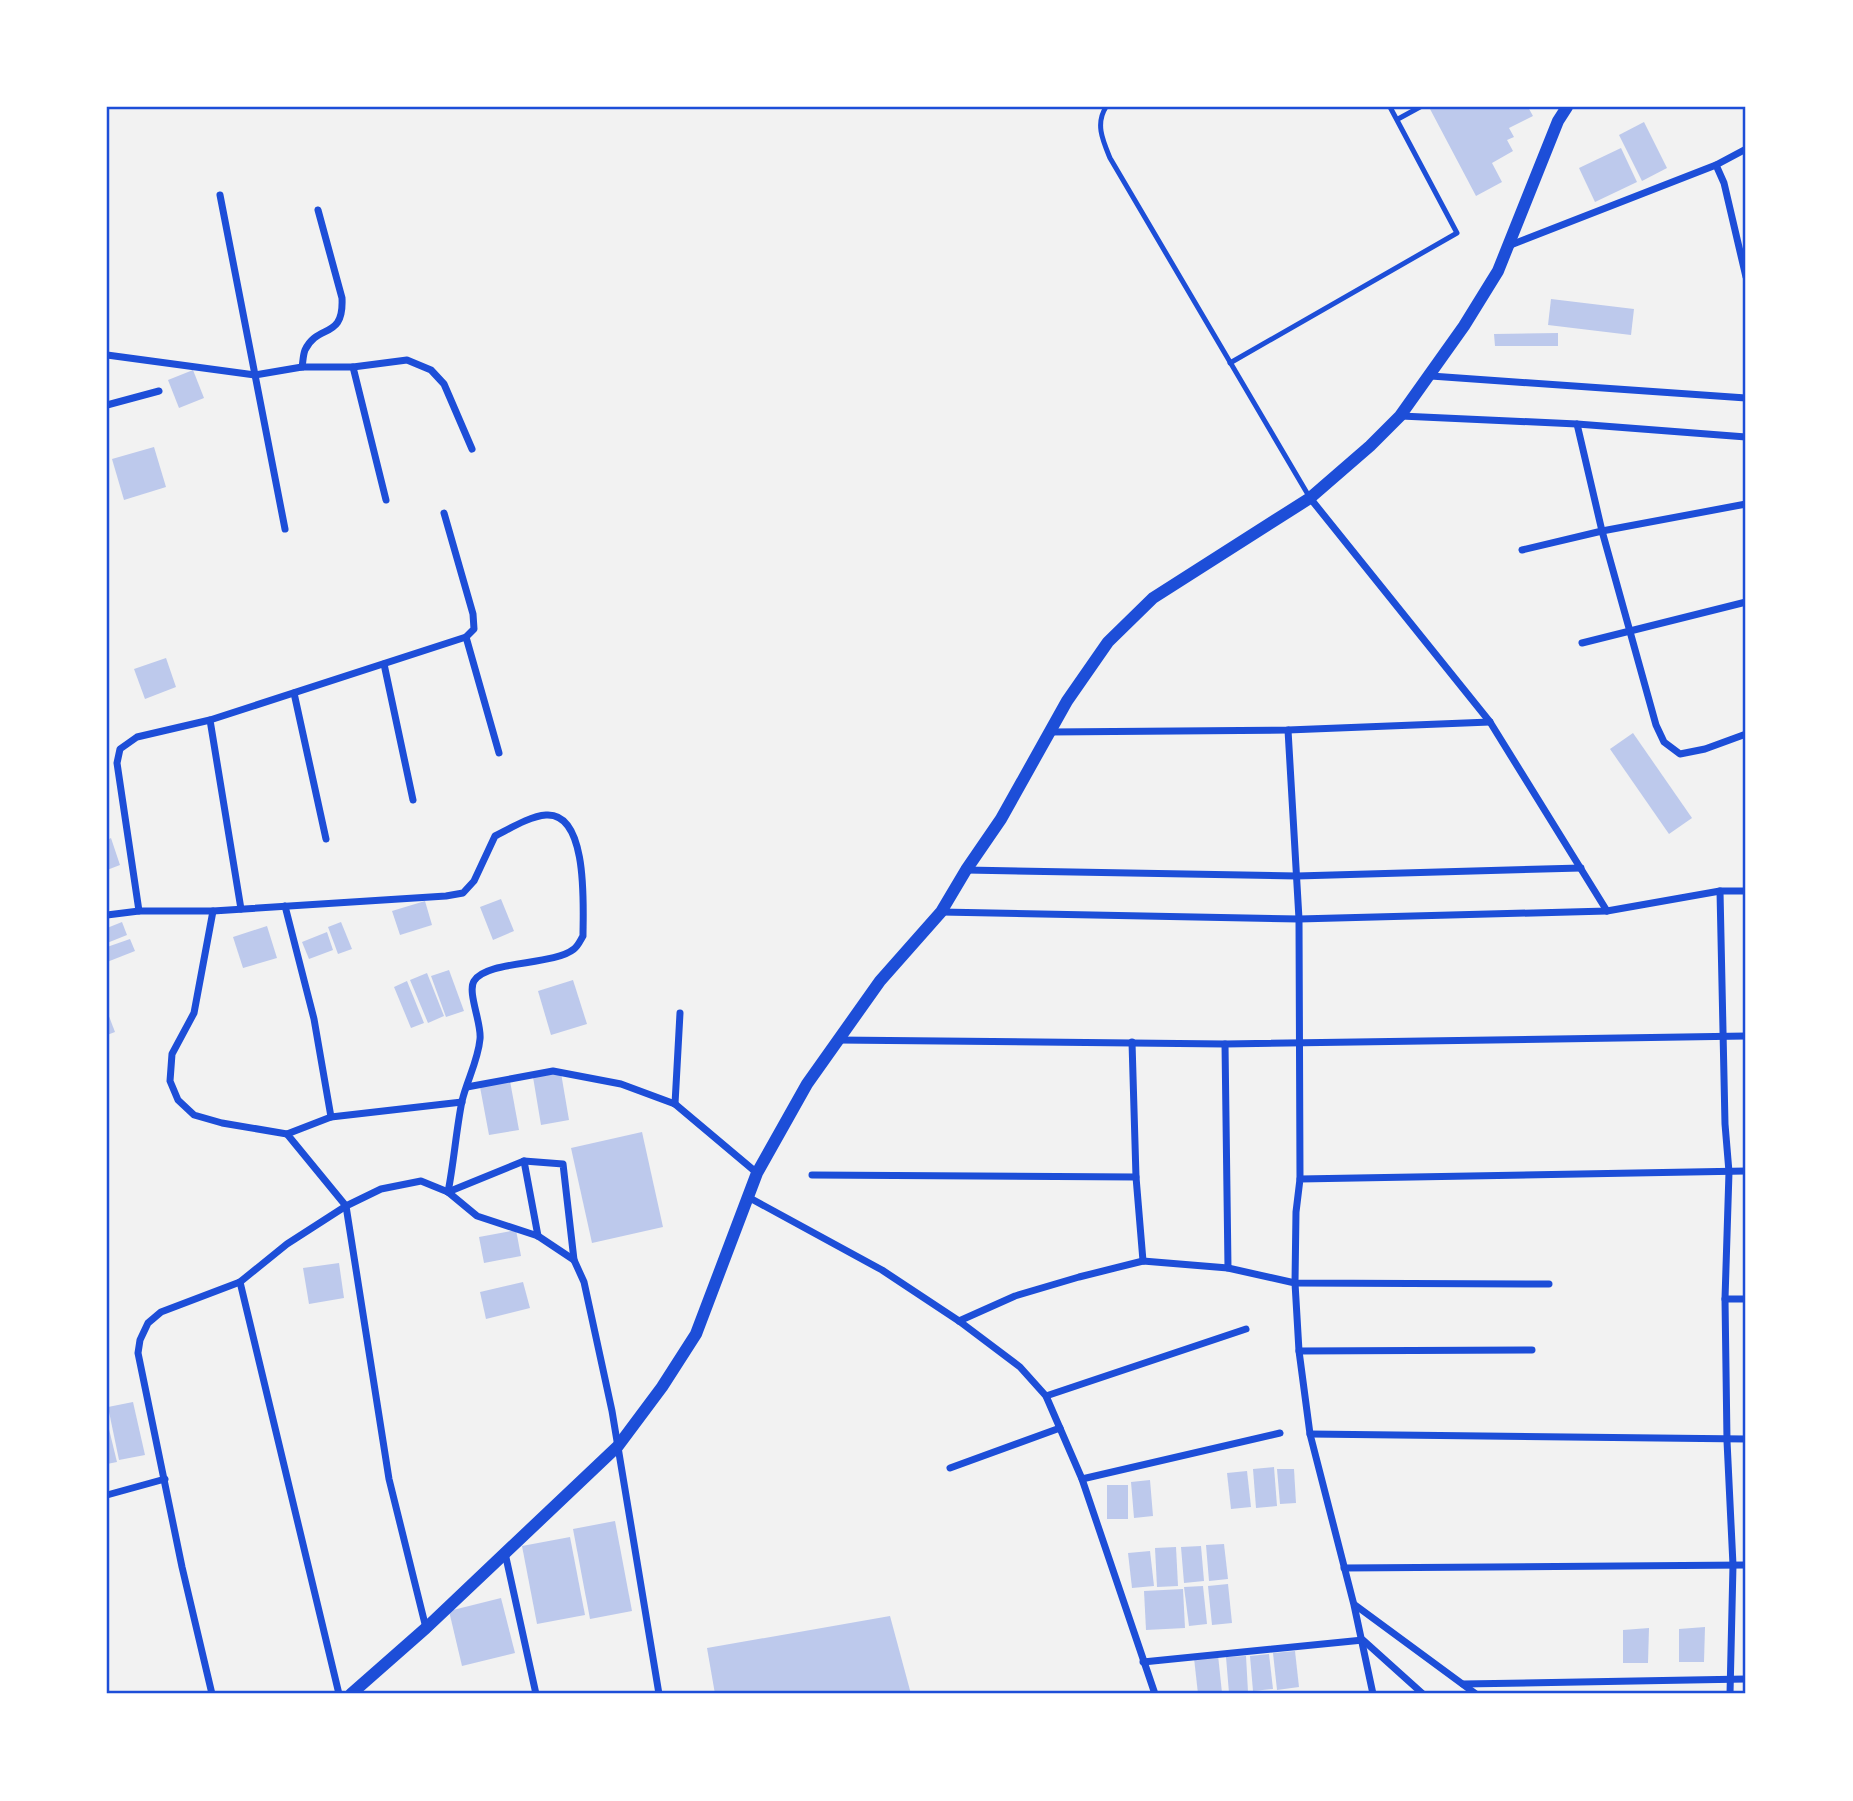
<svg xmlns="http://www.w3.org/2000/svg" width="1853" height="1801" font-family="'Exo 2',sans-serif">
  <rect width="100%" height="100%" fill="#f2f2f2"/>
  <g fill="#bdc9ec">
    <polygon points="1434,107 1528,107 1533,116 1509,128 1514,137 1507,140 1513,151 1492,163 1502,182 1476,196 1430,109"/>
    <polygon points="1644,122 1667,168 1642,181 1619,135"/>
    <polygon points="1621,148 1637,182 1595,202 1579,168"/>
    <polygon points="1551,299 1634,309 1631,335 1548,325"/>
    <polygon points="1558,333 1558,346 1495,346 1494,334"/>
    <polygon points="193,370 204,398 179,408 168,380"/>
    <polygon points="154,447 166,487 124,500 112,459"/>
    <polygon points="166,658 176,687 145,699 134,669"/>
    <polygon points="1633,733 1692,818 1669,834 1610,749"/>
    <polygon points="111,838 120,865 107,870 107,840"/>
    <polygon points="501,899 514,931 493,940 480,907"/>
    <polygon points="425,901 432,925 400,935 392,911"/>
    <polygon points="122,922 127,935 107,943 107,928"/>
    <polygon points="341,922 352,949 338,954 328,927"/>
    <polygon points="267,926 277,958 243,968 233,937"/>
    <polygon points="327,932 333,950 309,959 302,942"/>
    <polygon points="130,939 135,951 107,962 107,947"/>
    <polygon points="449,970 464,1011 446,1017 431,976"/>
    <polygon points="427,973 444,1016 428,1023 410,980"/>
    <polygon points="573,980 587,1024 551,1035 538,991"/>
    <polygon points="407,981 424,1023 411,1028 394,987"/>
    <polygon points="107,1011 115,1032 107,1035"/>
    <polygon points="561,1073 569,1120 541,1125 533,1077"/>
    <polygon points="510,1081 519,1130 489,1135 480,1087"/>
    <polygon points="642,1132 663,1227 592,1243 571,1148"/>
    <polygon points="516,1230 521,1256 484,1263 479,1237"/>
    <polygon points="339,1263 344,1298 309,1304 303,1268"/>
    <polygon points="523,1282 530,1308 486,1319 480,1292"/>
    <polygon points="133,1402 145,1455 119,1460 108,1407"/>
    <polygon points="107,1421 117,1462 107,1464"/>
    <polygon points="1274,1467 1277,1506 1256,1508 1253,1469"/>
    <polygon points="1277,1469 1294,1469 1296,1503 1280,1504"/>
    <polygon points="1247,1471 1251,1507 1231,1509 1227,1473"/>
    <polygon points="1150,1480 1153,1516 1134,1518 1131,1482"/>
    <rect x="1107" y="1485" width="21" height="34"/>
    <polygon points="615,1521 632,1611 590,1619 573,1529"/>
    <polygon points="570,1537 585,1615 537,1624 522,1546"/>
    <polygon points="1224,1544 1228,1579 1209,1581 1206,1545"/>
    <polygon points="1201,1546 1204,1581 1184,1583 1181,1547"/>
    <polygon points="1176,1547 1178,1586 1157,1587 1155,1548"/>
    <polygon points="1150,1551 1154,1586 1132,1588 1128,1553"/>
    <polygon points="1228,1584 1232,1623 1212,1625 1208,1586"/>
    <polygon points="1203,1586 1207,1624 1189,1626 1184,1587"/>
    <polygon points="1183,1589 1185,1628 1146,1630 1144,1591"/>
    <polygon points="501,1598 515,1653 462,1666 449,1611"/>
    <polygon points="890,1616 911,1694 715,1694 707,1648"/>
    <polygon points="1705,1627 1704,1662 1679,1662 1679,1629"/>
    <polygon points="1649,1628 1648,1663 1623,1663 1623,1630"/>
    <polygon points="1295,1651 1299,1687 1277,1690 1273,1653"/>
    <polygon points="1269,1654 1273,1689 1253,1691 1250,1656"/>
    <polygon points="1218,1655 1222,1693 1198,1694 1194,1658"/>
    <polygon points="1246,1656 1248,1692 1229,1693 1226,1657"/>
  </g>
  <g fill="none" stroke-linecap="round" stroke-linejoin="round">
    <g stroke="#1d4ed8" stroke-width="5">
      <path d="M 1106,107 C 1095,124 1103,141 1110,158 L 1310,498"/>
      <polyline points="1398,119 1420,107"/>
      <polyline points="1230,363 1457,233 1390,107"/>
    </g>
    <g stroke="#1d4ed8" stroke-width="7">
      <polyline points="1716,165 1746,149"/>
      <polyline points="220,195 285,529"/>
      <polyline points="1508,246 1716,165 1724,183 1746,277"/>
      <polyline points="107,355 255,375 302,367 353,367 407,360 431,370 444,384 472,449"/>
      <path d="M 302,367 C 303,362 303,355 305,350 C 318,323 344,340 342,298 L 318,210"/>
      <polyline points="353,367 386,500"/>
      <polyline points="1431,376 1746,398"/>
      <polyline points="107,405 159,391"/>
      <polyline points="1401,416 1577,424 1746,437"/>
      <polyline points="1577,424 1602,531 1656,725 1664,742 1680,754 1705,749 1746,734"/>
      <polyline points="1310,498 1490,722 1607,911"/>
      <polyline points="1522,550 1602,531 1746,504"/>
      <polyline points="466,637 499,753"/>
      <polyline points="1582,643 1746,602"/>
      <polyline points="384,664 413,800"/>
      <polyline points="294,693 326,839"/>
      <polyline points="1288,730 1299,919 1300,1179"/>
      <polyline points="1050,732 1288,730 1490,722"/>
      <polyline points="966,870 1297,876 1581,868"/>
      <polyline points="1720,891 1725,1124 1729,1172 1725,1299 1727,1441 1733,1565 1730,1694"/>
      <polyline points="285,906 314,1019 331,1117"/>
      <polyline points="241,909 210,720 466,637 474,629 473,614 444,513"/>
      <path d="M 139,911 L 213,911 L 446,896 L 463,893 L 474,881 L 495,836 C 509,829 530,816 546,815 C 589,812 583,909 583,936 C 580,941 578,946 574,949 C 553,966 487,960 474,981 C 467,992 482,1024 480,1039 C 478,1061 467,1080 462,1101 C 456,1131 454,1162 448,1192"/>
      <polyline points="213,911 194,1013 172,1054 170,1081 178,1100 194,1115 222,1123 287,1134"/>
      <polyline points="941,912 1299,919 1607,911 1720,891 1746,891"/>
      <polyline points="107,915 139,911 117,763 120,749 137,737 210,720"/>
      <polyline points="837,1040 1225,1044 1746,1036"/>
      <polyline points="1132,1042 1136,1177 1143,1261"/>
      <polyline points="1225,1044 1228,1268"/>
      <polyline points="467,1087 553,1071 621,1084 675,1104 757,1173"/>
      <polyline points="675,1104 680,1013"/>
      <polyline points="524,1161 538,1236"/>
      <polyline points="812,1175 1136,1177"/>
      <polyline points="448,1192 524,1161 563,1164 574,1260"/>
      <polyline points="748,1197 882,1270 959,1321 1020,1367 1046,1396 1082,1479 1155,1694"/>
      <polyline points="240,1282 339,1694"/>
      <polyline points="1549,1284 1295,1283 1296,1212 1300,1179 1746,1171"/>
      <polyline points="1725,1299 1746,1299"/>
      <polyline points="959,1321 1015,1296 1079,1277 1143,1261 1228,1268 1295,1283 1299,1351 1310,1434 1354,1605 1373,1694"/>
      <polyline points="1299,1351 1532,1350"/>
      <polyline points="1046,1396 1246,1329"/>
      <polyline points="1310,1434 1746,1439"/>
      <polyline points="950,1468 1060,1428"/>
      <polyline points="1082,1479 1280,1433"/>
      <polyline points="107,1495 165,1479"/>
      <polyline points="505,1553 536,1694"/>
      <polyline points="1344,1568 1746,1565"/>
      <polyline points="1355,1605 1476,1694"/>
      <polyline points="426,1628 389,1479 346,1206 287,1134 331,1117 462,1102"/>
      <polyline points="1143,1662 1363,1640 1423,1694"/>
      <polyline points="1463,1684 1746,1679"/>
      <polyline points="212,1694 182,1567 138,1353 140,1340 148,1323 161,1312 240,1282 287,1244 346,1206 381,1189 421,1181 448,1192 477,1216 538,1236 574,1260 584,1282 612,1411 659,1694"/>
    </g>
    <polyline stroke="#1d4ed8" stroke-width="12" points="351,1694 426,1628 618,1446 662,1387 696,1334 757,1173 807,1084 880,981 941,912 966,870 1001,819 1067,701 1108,642 1153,598 1310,498 1370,446 1400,416 1464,326 1498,271 1558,121 1567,107"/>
  </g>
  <rect width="1853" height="1801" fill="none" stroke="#ffffff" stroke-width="217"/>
  <rect x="108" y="108" width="1636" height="1584" fill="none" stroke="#1d4ed8" stroke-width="2.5"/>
</svg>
